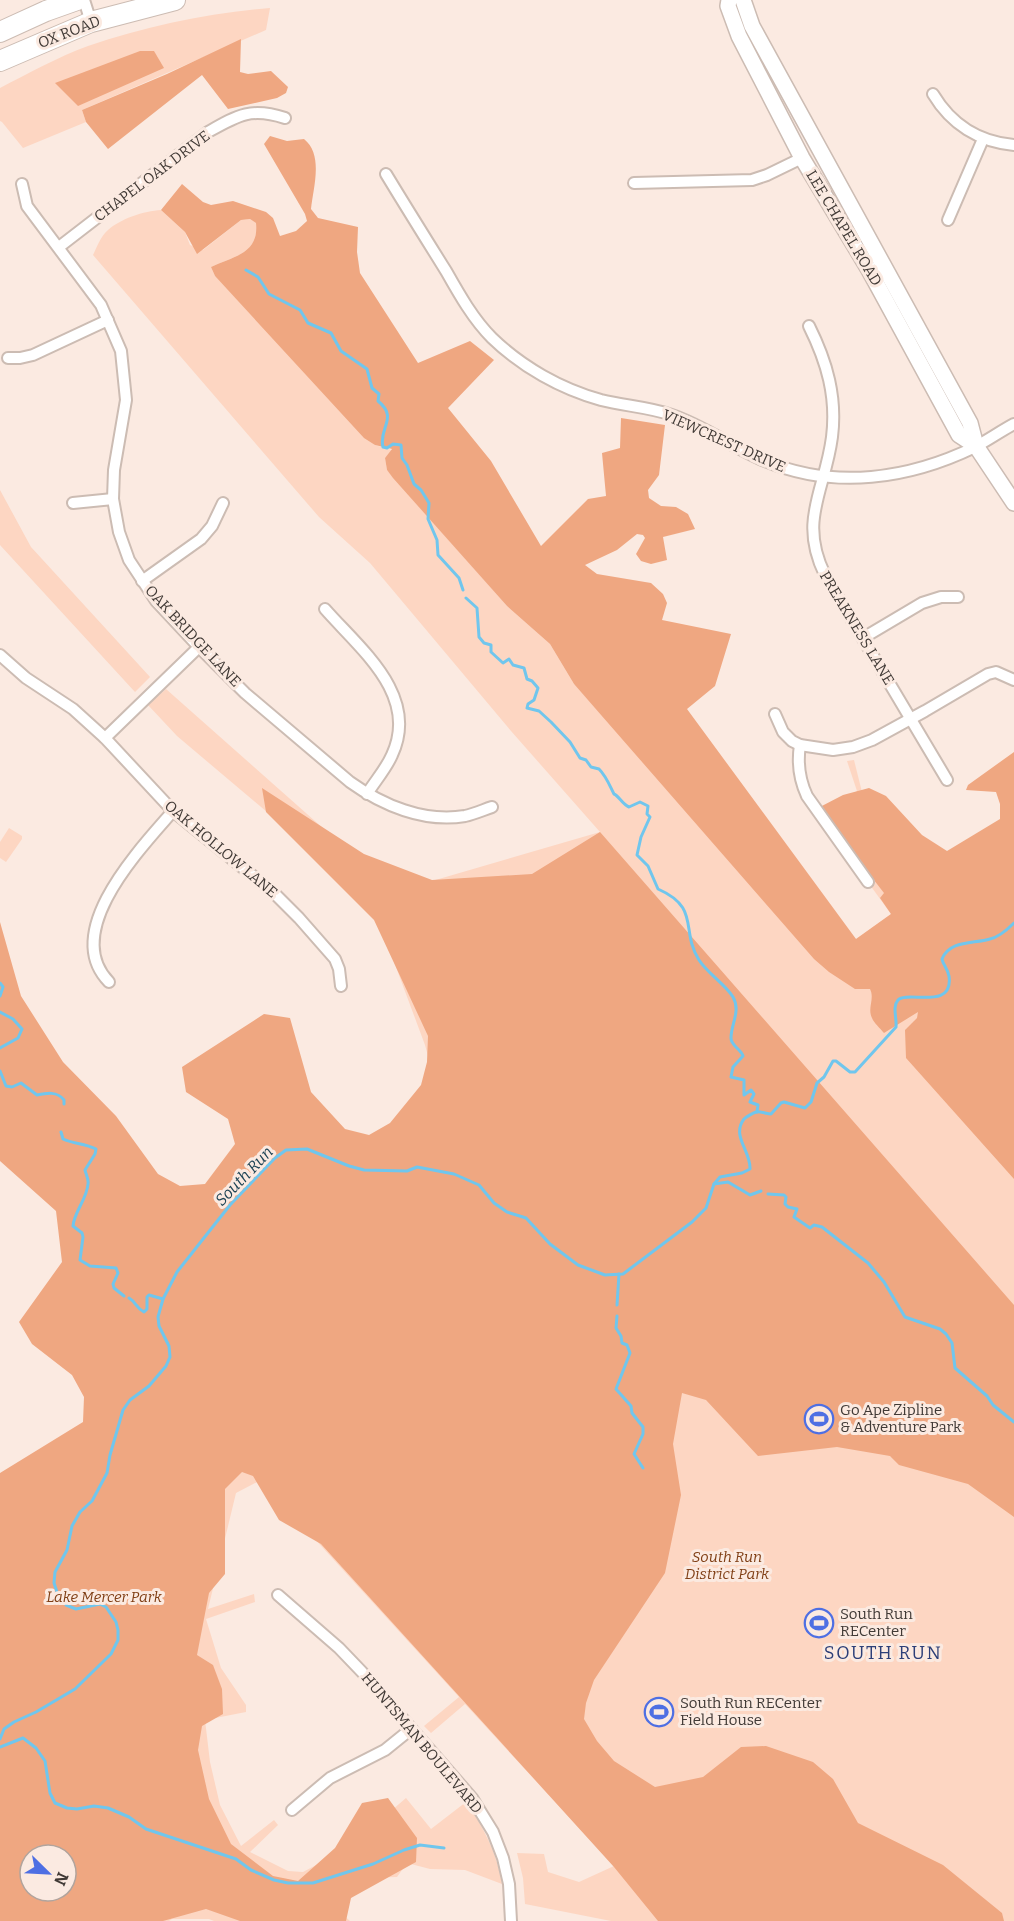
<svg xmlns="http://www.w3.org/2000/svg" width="1014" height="1921" font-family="Bitter,serif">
  <rect width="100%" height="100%" fill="#fbeae1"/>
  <g fill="#fdd6c2" fill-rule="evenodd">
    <path d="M 270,8 L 266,30 L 82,110 L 86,122 L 23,148 L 2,122 L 0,121 L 0,88 C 29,73 58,57 88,46 C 147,26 209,13 270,8 Z"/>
    <path d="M 161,210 L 185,232 L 190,245 L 203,250 L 241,220 L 250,219 L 256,223 C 259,254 234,256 211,267 L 215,276 L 375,445 L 392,450 L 385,458 L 387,470 L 507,606 L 550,644 L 574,684 L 600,713 L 856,939 L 891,914 L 809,801 L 805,788 L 824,816 L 857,791 L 847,761 L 854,760 L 864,800 L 941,870 L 1014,820 L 1014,1921 L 611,1921 L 525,1904 L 523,1878 L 517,1853 L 544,1854 L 548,1872 L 579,1882 L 614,1866 L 465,1704 L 431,1733 L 424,1726 L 459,1697 L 261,1480 L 236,1493 L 208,1609 L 254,1594 L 255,1602 L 206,1619 L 221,1668 L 246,1705 L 246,1712 L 205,1720 L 210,1762 L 220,1805 L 241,1846 L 274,1820 L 278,1825 L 250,1852 L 288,1871 L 303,1872 L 348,1848 L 406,1798 L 431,1829 L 466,1802 C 484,1828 497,1853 502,1884 L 465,1870 L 430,1869 L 407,1863 L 397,1877 L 361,1878 L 341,1913 L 350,1921 L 214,1921 L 209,1919 L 172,1919 L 169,1921 L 0,1921 L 0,1565 L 456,1158 L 425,1045 L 371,900 L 177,736 L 148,705 L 166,689 L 368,868 L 432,881 L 600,832 L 511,731 L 370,563 L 319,517 L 93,255 C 97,247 100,237 108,230 C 120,219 144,211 161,210 ZM 30,1855 L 66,1855 L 66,1891 L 30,1891 Z"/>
    <polygon points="0,490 31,547 150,677 135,692 0,545"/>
    <polygon points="9,828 22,836 22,839 6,862 0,858 0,842"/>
  </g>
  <g fill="#efa781" fill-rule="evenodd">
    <polygon points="241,39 240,72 248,74 271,71 288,87 286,93 277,98 228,109 202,75 108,149 86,122 82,110 167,74"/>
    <polygon points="140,51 154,51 164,68 78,106 55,83"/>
    <path d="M 270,136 L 287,141 L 304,139 C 324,155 313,188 311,209 L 318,218 L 358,227 L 357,252 L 360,273 L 418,363 L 470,341 L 494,360 L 448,408 L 491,461 L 541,546 L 588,499 L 606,496 L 602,453 L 620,448 L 621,418 L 665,425 L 659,475 L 648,490 L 649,498 L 661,506 L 676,507 L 688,514 L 695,529 L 663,537 L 667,560 L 651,564 L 641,561 L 636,554 L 645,538 L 643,535 L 637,534 L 617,550 L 585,565 L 597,574 L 651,583 L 663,594 L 667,603 L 662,620 L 731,634 L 715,686 L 687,709 L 856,939 L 891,914 L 880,898 L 884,893 L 818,808 L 843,795 L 869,788 L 886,796 L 922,835 L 947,851 L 1000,819 L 1000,804 L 996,792 L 966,790 L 968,785 L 1014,752 L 1014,1179 L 906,1058 L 905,1030 L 917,1018 L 918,1012 L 884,1033 C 880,1028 874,1023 872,1018 C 867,1008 875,999 870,989 L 855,989 L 829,972 L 814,959 L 574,684 L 550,644 L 507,606 L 393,478 L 387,470 L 385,458 L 392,449 L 375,445 L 364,438 L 215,276 L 211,267 C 234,256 259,254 256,223 L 250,219 L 241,220 L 197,254 L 185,232 L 161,210 L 182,184 L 203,202 L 211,205 L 233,201 L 266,212 L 273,218 L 280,236 L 296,231 L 307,221 L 305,214 L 264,144 Z"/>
    <path d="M 262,788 L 364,854 L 432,880 L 532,874 L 600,832 L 1014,1305 L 1014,1517 L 968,1484 L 899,1465 L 890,1456 L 837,1447 L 758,1456 L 706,1400 L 682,1393 L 673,1444 L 681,1495 L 665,1573 L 594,1680 L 586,1703 L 584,1719 L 597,1741 L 614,1761 L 655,1787 L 703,1777 L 741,1747 L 766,1746 L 813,1762 L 833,1779 L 858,1823 L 943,1865 L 1002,1913 L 1004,1921 L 658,1921 L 614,1867 L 321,1544 L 279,1520 L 253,1476 L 242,1472 L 225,1489 L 225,1574 L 209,1593 L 197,1655 L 213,1665 L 222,1689 L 223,1714 L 202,1726 L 198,1750 L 209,1799 L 231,1844 L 273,1876 L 298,1881 L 335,1848 L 362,1803 L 388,1798 L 417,1838 L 416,1862 L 351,1898 L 346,1921 L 240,1921 L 206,1909 L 163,1921 L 0,1921 L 0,1473 L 83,1422 L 84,1397 L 72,1375 L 32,1344 L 19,1322 L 62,1262 L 56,1211 L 0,1161 L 0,922 L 21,996 L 63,1062 L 116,1116 L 158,1174 L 180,1186 L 205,1184 L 235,1144 L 228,1119 L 186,1092 L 182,1067 L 264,1014 L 290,1018 L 311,1092 L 345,1129 L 369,1135 L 390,1123 L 421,1085 L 427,1062 L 428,1036 L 374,920 L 266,812 ZM 30,1855 L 66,1855 L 66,1891 L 30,1891 Z"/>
  </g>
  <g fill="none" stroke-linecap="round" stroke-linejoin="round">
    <g stroke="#70c6ed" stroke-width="3">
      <path d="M 246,270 L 258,277 L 269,294 L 300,310 L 308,323 L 331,333 L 341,351 L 367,369 L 372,388 L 379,394 L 378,401 C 399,418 378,428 383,447 L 387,448 L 393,444 L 401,445 L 402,458 L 407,465 L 414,484 L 421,490 L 429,503 L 428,519 L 437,540 L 438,555 L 459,578 L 463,590"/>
      <path d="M 466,598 L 477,608 L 479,637 L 484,643 L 491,645 L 491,652 L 503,663 L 509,659 L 513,665 L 524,668 L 527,679 L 532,681 L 538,688 L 534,700 L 528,704 L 527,708 L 539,711 L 551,722 L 570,742 L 580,758 L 586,760 L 591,767 L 599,769 C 606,776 609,784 614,794 C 619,796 622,804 629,807 L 640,802 L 648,806 L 647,814 L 650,817 L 641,837 L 637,855 L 648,866 L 658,889 C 701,908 680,930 699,960 C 708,974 725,984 733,997 C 741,1011 731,1024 731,1038 C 731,1046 741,1049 743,1056 L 733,1067 L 731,1077 L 744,1080 L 744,1095 L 751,1090 L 754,1094 L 750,1102 L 758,1105 L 757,1112"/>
      <polyline points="0,983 3,987 0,996"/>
      <polyline points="0,1012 13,1019 22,1029 18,1038 0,1048"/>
      <path d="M 0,1071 L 6,1086 L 12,1087 L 21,1083 L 37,1095 C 47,1093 57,1091 64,1100 L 64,1104"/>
      <path d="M 61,1132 L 63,1139 C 73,1144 85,1143 96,1149 L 95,1154 L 85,1170 C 86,1175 89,1179 88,1184 C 87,1199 74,1212 73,1226 L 82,1233 L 83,1237 L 80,1260 L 90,1266 L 116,1268 L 118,1273 L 113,1284 L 114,1288 L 124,1296"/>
      <polyline points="714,1184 728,1182 750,1195 761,1191"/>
      <polyline points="768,1194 784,1195 786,1197 785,1204 788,1207 797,1209 794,1217 810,1228 814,1225 822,1227 868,1263 884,1282 905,1317 940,1329 946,1334 952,1343 955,1368 987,1396 993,1405 1014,1422"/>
      <path d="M 129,1298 C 136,1302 136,1308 144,1312 L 147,1309 L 147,1297 L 149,1295 L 163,1299"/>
      <polyline points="617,1305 619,1274"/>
      <polyline points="617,1316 616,1328 621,1336 622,1343 627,1345 630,1353 616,1389 631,1406 632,1413 643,1427 643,1434 634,1454 643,1468"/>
      <path d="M 0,1739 L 4,1729 L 14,1722 L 36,1712 L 75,1689 L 111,1654 L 118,1640 L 118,1630 L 116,1622 L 106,1607 L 100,1604 L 76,1609 L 66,1605 L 57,1592 L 54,1583 L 55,1572 L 67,1550 L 72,1526 L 80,1512 L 92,1501 L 107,1473 L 110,1455 L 123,1410 L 130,1400 L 149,1386 L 166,1366 L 170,1357 L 169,1346 L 159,1326 L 158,1317 L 163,1299 L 177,1272 L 230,1205 L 275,1158 L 286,1150 L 307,1149 L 349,1166 L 364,1170 L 407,1171 L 417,1167 L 454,1174 L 479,1185 L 494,1203 L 507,1212 L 526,1218 L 550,1244 L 578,1265 L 605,1275 L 623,1274 L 692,1222 L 706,1208 L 714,1184 L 720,1177 L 742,1173 L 750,1169 C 751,1151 731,1136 744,1119 C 746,1117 753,1113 756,1112 C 760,1111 767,1114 771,1114 L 781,1103 L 784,1102 L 805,1108 L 811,1102 L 817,1083 L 824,1077 L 833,1061 L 836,1061 L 850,1072 L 855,1072 L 896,1027 C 897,1018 892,1007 898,1000 C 907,990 954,1011 949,976 C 948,969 943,965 942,959 C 950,940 973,944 990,939 C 999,937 1008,929 1014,923"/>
      <polyline points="0,1747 23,1738 36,1748 45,1761 50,1793 55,1803 67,1808 77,1809 94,1806 108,1808 129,1817 146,1829 236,1859 251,1870 274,1880 288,1883 313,1883 373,1864 404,1850 420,1845 444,1848"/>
    </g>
    <g stroke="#ccbcb3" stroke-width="14">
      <g id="street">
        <polyline points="84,0 91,22"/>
        <path d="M 933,94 C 951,124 979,142 1014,145"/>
        <path d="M 386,174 C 406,207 426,239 446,271 C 459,294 473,319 492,338 C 522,367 561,389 601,400 C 625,406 649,407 672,415 C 705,426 733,448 765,461 C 835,490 909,479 975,447 C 988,440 1001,431 1014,424"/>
        <polyline points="634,183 752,180 767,175 802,158"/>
        <path d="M 22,184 L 27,206 L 101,305 L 121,351 L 126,400 L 114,470 L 113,499 L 119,532 L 129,560 L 156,601 L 199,647 L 245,693 L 350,782 C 382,805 424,823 465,816 C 474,814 483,810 492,807"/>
        <polyline points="948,220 983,139"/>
        <path d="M 59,247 L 208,132 C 238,115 251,107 285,118"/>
        <path d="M 809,326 C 827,362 837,397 832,437 C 825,491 798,520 825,575 L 947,780"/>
        <polyline points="8,358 20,358 33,355 108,320"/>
        <polyline points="73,503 113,499"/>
        <polyline points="142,581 201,539 212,526 223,503"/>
        <path d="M 325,609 C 360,649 420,695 392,755 C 386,769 375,781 367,794"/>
        <polyline points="863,638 922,603 941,597 958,597"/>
        <polyline points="0,655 26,678 73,709 105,738 173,811 274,893 299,918 335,959 339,969 341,986"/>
        <polyline points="775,714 783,732 792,741 800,745 833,750 853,747 872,740 925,711 988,674 996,672 1014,680"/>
        <polyline points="105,738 199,647"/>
        <path d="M 800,745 C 797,764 799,779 807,796 L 868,882"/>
        <path d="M 109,982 C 60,932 140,849 173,811"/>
        <polyline points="278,1595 339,1648 362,1672 472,1798 493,1832 503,1858 509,1884 511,1921"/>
        <polyline points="292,1810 330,1778 385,1750 411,1729"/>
      </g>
    </g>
    <g stroke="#ccbcb3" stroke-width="18">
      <g id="secondary">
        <polyline points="729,0 728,6 739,36 802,158 868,268 959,435 976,446"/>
        <polyline points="743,0 752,26 970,423 976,446 1014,503"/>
      </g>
    </g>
    <g stroke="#ccbcb3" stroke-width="22">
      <g id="highway">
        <polyline points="0,32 46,11 77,0"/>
        <polyline points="0,61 91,22 175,0"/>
      </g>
    </g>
    <use href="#street" stroke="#fff" stroke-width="10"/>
    <use href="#secondary" stroke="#fff" stroke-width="15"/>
    <use href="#highway" stroke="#fff" stroke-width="20"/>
  </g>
  <defs>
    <g id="stadium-ring" transform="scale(1.5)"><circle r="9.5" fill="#fbeae1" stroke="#4e6fe3" stroke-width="1.5"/><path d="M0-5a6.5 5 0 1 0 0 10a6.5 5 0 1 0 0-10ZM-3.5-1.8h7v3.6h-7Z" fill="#4e6fe3"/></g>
  </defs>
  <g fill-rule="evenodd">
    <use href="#stadium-ring" x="819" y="1419"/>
    <use href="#stadium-ring" x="819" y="1623"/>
    <use href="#stadium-ring" x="659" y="1712"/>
  </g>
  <g text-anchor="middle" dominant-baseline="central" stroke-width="6" stroke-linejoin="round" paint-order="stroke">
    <g font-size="15" fill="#413a36" stroke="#fbeae1">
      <text transform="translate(69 32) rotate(-21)">OX ROAD</text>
      <text transform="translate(152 176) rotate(-37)">CHAPEL OAK DRIVE</text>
      <text transform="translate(844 228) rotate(59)">LEE CHAPEL ROAD</text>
      <text transform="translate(724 441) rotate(24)">VIEWCREST DRIVE</text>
      <text transform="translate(857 628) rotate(59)">PREAKNESS LANE</text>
      <text transform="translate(193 636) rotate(47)">OAK BRIDGE LANE</text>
      <text transform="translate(221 849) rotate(40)">OAK HOLLOW LANE</text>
      <text transform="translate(422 1743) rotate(50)">HUNTSMAN BOULEVARD</text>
    </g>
    <g font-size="15" fill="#413a36" stroke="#fbeae1" text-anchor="start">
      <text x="840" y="1410">Go Ape Zipline<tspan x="840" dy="17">&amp; Adventure Park</tspan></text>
      <text x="840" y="1614">South Run<tspan x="840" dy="17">RECenter</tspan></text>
      <text x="680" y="1703">South Run RECenter<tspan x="680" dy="17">Field House</tspan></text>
    </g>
    <g font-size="15" font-style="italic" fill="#803f15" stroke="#fbeae1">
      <text x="727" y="1557">South Run<tspan x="727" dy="17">District Park</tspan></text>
      <text x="104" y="1597">Lake Mercer Park</text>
    </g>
    <g font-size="16" font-style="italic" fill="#1e4455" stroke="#fbeae1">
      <text transform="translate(244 1176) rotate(-46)">South Run</text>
    </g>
    <g font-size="18" letter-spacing="1.5" fill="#2d3f78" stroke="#fbeae1">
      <text x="883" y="1653">SOUTH RUN</text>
    </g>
  </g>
  <g transform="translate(48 1873) rotate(114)"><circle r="28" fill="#fbeae1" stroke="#b1a49d" stroke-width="1.5"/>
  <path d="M0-4.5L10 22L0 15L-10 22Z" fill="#4e6fe3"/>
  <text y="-9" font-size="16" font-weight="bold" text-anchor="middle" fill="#413a36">N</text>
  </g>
</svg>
